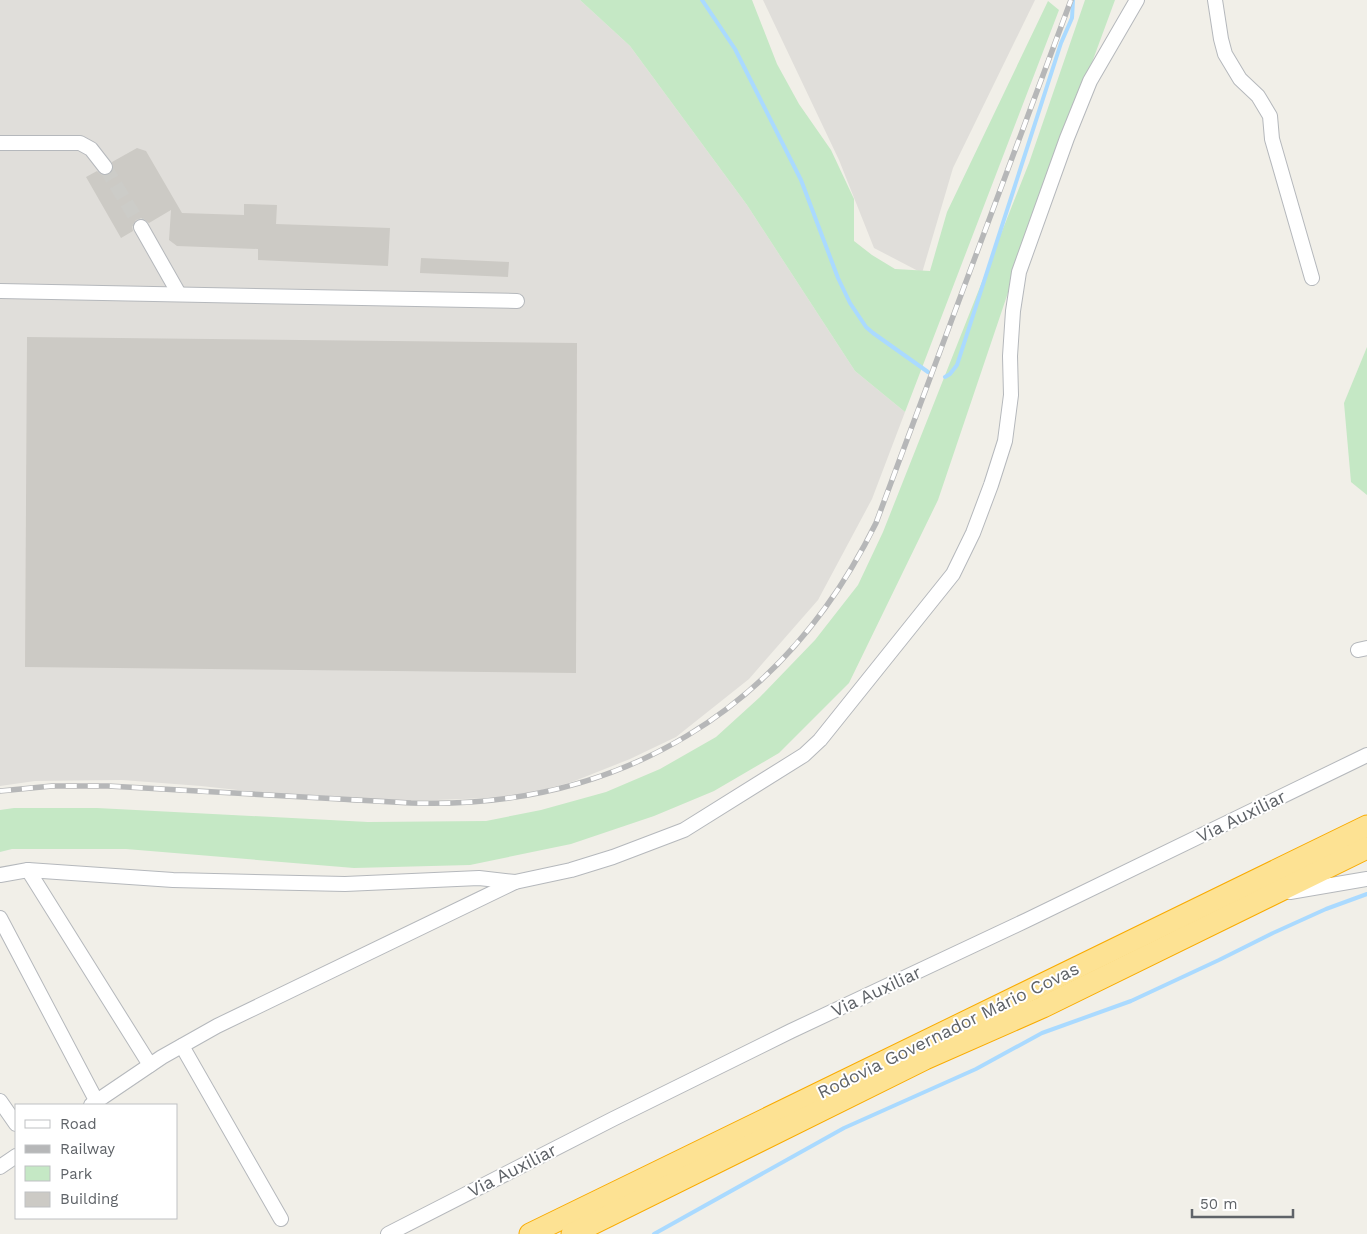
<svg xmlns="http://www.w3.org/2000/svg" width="1367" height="1234" font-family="'Work Sans',sans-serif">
  <rect width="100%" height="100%" fill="#f1efe8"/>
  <g fill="#e0deda">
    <polygon points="0,0 580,0 630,46 747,205 855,371 905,412 872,499 818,600 749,679 676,737 630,759 572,782 515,797 355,803 201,786 122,780 35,781 0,786"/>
    <polygon points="763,0 1035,0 953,168 922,273 874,248 839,160"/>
  </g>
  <g fill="#c5e8c5">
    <polygon points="580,0 752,0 777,64 799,104 831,150 854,199 854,241 872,255 895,269 930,271 947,212 1048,1 1059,10 905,412 855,371 747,205 630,46"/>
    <polygon points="1085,0 1115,0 1016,269 938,500 849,683 779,753 714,791 654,816 571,844 470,865 354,868 126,849 12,849 0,852 0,810 14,808 97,808 368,822 486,821 541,810 606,792 660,769 716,737 760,697 815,640 858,585 883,532 1029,163"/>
    <polygon points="1367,347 1367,495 1351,482 1344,403"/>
  </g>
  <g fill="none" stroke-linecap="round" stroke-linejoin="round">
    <g stroke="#aadaff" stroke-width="4">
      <polyline points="702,0 735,49 801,180 838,278 850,303 866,327 873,333 928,372"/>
      <polyline points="945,377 950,374 957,365 1061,43 1072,18 1073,0"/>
      <polyline points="654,1234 844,1128 976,1069 1042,1033 1131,1001 1219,960 1273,933 1326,909 1367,894"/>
    </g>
  </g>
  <g fill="#cccac5">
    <polygon points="137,148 146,151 182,213 244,215 244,204 277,205 276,224 390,228 388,266 258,260 258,249 177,246 169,240 171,210 149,223 142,218 136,220 132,226 133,231 121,238 86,177 97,171 102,175 110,174 113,170 112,162"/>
    <polygon points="421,258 509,262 508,277 420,273"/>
    <polygon points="27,337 577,343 576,673 25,667"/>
  </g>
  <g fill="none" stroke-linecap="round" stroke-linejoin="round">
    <polyline stroke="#ccccc8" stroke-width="14" stroke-dasharray="14 7" stroke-linecap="butt" points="105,167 141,227"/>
    <g stroke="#b5b8bc" stroke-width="16">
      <g id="minor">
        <polyline points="1215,0 1221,39 1225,54 1240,79 1258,96 1270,116 1272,139 1312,278"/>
        <polyline points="0,143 80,143 91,149 105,167"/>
        <polyline points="141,227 179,294"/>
        <polyline points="0,291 517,301"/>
        <polyline points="1358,650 1367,648"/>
        <polyline points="28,870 150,1065"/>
        <polyline points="0,875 28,870 173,880 345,884 479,878 515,882"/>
        <polyline points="1290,892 1367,879"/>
        <polyline points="0,918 97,1102"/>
        <polyline points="182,1046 281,1219"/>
        <polyline points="0,1101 16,1124"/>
        <polyline points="91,1105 162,1057 217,1026 515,882 571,870 613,857 684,830 804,755 820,740 953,574 973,533 991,485 1005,441 1011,395 1010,356 1013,311 1019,272 1067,138 1090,81 1137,0"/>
        <polyline points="0,1167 16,1156"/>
        <polyline points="388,1234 613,1119 791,1031 1027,920 1367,755"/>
      </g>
    </g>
    <g stroke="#f9ab00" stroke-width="23">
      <g id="highway">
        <polyline points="530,1234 1367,826"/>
        <polyline points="572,1234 925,1059 1043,1007 1367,848"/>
      </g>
    </g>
    <use href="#minor" stroke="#fff" stroke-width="14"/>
    <use href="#highway" stroke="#fde293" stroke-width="21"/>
    <g stroke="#b6b7b8" stroke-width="5.5">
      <path id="rail" d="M 0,791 L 52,786 L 108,786 L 411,803 C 619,810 784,710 876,523 L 1071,0"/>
    </g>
    <use href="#rail" stroke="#fff" stroke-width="4" stroke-dasharray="11" stroke-linecap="butt"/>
  </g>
  <g text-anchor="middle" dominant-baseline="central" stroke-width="4" stroke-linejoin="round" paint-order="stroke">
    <g font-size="18" fill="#5f6368" stroke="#fff">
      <text transform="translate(1241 816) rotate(-26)">Via Auxiliar</text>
      <text transform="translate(876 991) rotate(-25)">Via Auxiliar</text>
      <text transform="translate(948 1030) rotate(-26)">Rodovia Governador Mário Covas</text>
      <text transform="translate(512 1170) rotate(-27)">Via Auxiliar</text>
    </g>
  </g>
  <rect x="15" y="1104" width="162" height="115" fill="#ffffff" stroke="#bfc1c3"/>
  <rect x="25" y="1120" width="25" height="8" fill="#ffffff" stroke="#bfc1c3"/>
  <text x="60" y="1129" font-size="15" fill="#5f6368">Road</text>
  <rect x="25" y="1145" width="25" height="8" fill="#b6b7b8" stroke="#bfc1c3"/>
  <text x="60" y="1154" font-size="15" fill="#5f6368">Railway</text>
  <rect x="25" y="1166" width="25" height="15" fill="#c5e8c5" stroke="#bfc1c3"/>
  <text x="60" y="1179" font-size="15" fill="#5f6368">Park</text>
  <rect x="25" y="1192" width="25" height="15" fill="#cccac5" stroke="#bfc1c3"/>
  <text x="60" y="1204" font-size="15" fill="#5f6368">Building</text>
  <path d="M1192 1209v8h101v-8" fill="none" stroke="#5f6368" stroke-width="2.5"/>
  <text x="1200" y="1209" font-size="15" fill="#5f6368" stroke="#ffffff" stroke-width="4" paint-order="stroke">50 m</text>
</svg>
